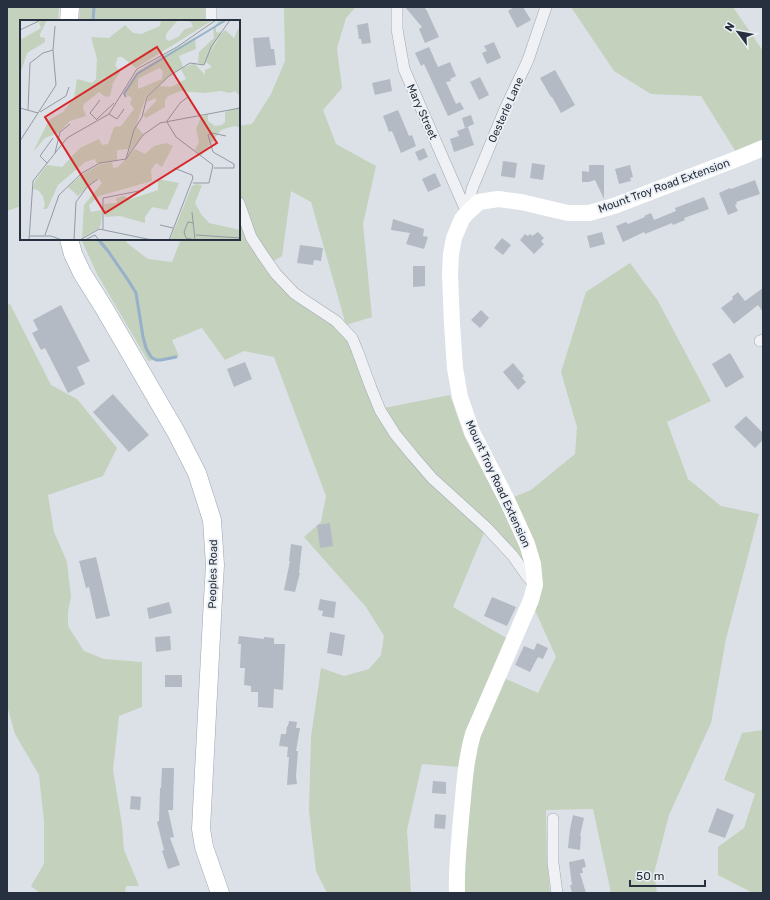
<svg xmlns="http://www.w3.org/2000/svg" width="770" height="900" font-family="Rubik,sans-serif">
  <rect width="100%" height="100%" fill="#dce1e7"/>
  <g fill="#c3d1bd">
    <polygon points="7,7 59,7 58,21 21,21 21,206 7,211"/>
    <polygon points="80,7 209,7 208,21 79,21"/>
    <polygon points="284,7 356,7 346,18 337,48 342,88 323,110 336,144 376,166 363,224 372,317 346,325 311,202 291,191 282,256 272,262 255,235 239,193 239,126 252,124 271,94 285,61"/>
    <polygon points="571,7 733,7 763,51 763,141 736,152 701,96 651,94 614,71"/>
    <polygon points="239,215 284,289 295,301 334,324 345,335 354,352 367,391 425,477 484,533 453,607 508,639 460,767 422,764 407,830 411,893 327,893 316,871 309,811 311,737 321,668 344,676 369,669 381,655 384,636 366,607 304,537 321,522 326,496 274,357 244,351 225,360 202,328 172,340 179,356 148,361 97,274 81,239 125,239 127,243 148,259 172,262 181,239 239,239"/>
    <polygon points="630,263 658,301 711,401 667,422 688,479 721,506 759,514 726,639 711,723 669,815 654,873 657,893 611,893 593,809 546,810 547,860 550,893 464,893 463,888 473,749 504,678 538,693 556,657 534,608 514,497 531,490 575,454 577,427 561,372 586,292"/>
    <polygon points="10,304 51,385 77,399 117,448 103,476 48,495 54,532 67,562 71,597 68,611 68,626 84,651 104,659 142,662 142,707 119,716 113,770 122,825 124,850 139,886 126,886 125,893 40,893 31,886 44,864 44,821 39,775 15,734 7,706 7,305"/>
    <polygon points="450,395 464,435 522,547 527,569 436,474 401,434 384,408"/>
    <polygon points="763,730 763,893 753,893 718,875 718,847 744,828 755,794 724,780 742,733"/>
  </g>
  <g fill="none" stroke-linecap="round" stroke-linejoin="round">
    <g stroke="#96b1c9" stroke-width="3">
      <polyline points="93,21 94,7"/>
      <polyline points="98,239 108,251 128,280 136,293 143,337 146,348 151,357 156,360 161,360 176,357"/>
    </g>
  </g>
  <g fill="#b3bac4">
    <polygon points="405,7 424,7 427,11 439,37 425,43 419,29 422,27"/>
    <polygon points="514,7 523,7 531,20 517,28 508,11"/>
    <polygon points="368,23 371,43 362,44 361,39 359,39 357,25"/>
    <polygon points="269,37 271,49 274,49 276,65 256,67 253,38"/>
    <polygon points="494,42 501,58 487,64 482,53 487,51 484,46"/>
    <polygon points="429,47 438,67 450,62 456,76 450,79 451,81 446,82 456,104 460,102 464,109 448,116 424,64 421,66 415,53"/>
    <polygon points="555,70 575,105 561,113 552,97 551,97 540,78"/>
    <polygon points="480,77 489,95 479,100 470,82"/>
    <polygon points="390,79 392,91 375,95 372,83"/>
    <polygon points="398,110 409,136 412,135 416,146 401,153 392,131 389,132 383,116"/>
    <polygon points="471,115 474,124 465,128 462,118"/>
    <polygon points="468,127 474,145 454,152 450,139 459,136 457,131"/>
    <polygon points="424,148 428,157 419,161 415,152"/>
    <polygon points="503,161 517,163 515,178 501,176"/>
    <polygon points="532,163 545,165 543,180 530,178"/>
    <polygon points="589,165 604,165 604,199 595,180 589,182 582,182 582,171 589,172"/>
    <polygon points="630,165 633,177 630,178 631,181 619,184 615,169"/>
    <polygon points="435,173 441,186 428,192 422,179"/>
    <polygon points="755,180 760,194 736,202 737,204 735,205 738,211 728,215 719,193 730,188 731,189"/>
    <polygon points="704,197 709,209 684,218 685,220 673,225 672,223 645,234 644,232 623,242 616,226 626,222 628,224 645,217 644,216 651,213 654,220 676,211 675,208"/>
    <polygon points="393,219 424,229 423,236 428,237 424,249 406,244 410,233 391,230"/>
    <polygon points="538,232 544,238 541,241 544,244 534,254 520,240 525,234 528,236 530,234 532,236"/>
    <polygon points="602,232 605,244 590,248 587,236"/>
    <polygon points="502,238 511,245 503,255 494,248"/>
    <polygon points="300,245 323,248 321,261 314,260 313,265 297,263"/>
    <polygon points="413,266 425,266 425,286 413,287"/>
    <polygon points="763,288 763,312 758,305 734,324 721,308 733,299 732,297 738,292 745,301"/>
    <polygon points="61,305 90,361 77,367 85,384 68,393 45,348 41,350 32,333 38,330 33,320"/>
    <polygon points="481,310 489,318 480,328 471,320"/>
    <polygon points="730,353 744,377 726,388 712,364"/>
    <polygon points="245,362 252,379 234,387 227,369"/>
    <polygon points="513,363 524,376 522,378 526,382 518,390 503,372"/>
    <polygon points="113,394 149,435 129,452 93,412"/>
    <polygon points="746,416 763,433 763,440 755,448 734,427"/>
    <polygon points="330,523 333,546 320,548 317,525"/>
    <polygon points="291,544 302,546 299,573 300,573 295,592 284,590 290,561 289,561"/>
    <polygon points="96,557 110,616 96,619 89,587 86,588 79,561"/>
    <polygon points="492,597 516,607 507,626 484,616"/>
    <polygon points="320,599 336,602 334,618 322,616 323,611 318,610"/>
    <polygon points="169,602 172,613 149,619 147,608"/>
    <polygon points="330,632 345,635 342,656 327,653"/>
    <polygon points="170,636 171,650 156,652 155,637"/>
    <polygon points="239,636 264,639 264,637 274,638 274,644 285,644 283,690 274,689 273,708 258,707 258,692 251,692 251,686 244,685 245,668 240,668 241,644 238,644"/>
    <polygon points="537,643 548,648 543,659 538,657 530,672 515,665 524,646 534,650"/>
    <rect x="165" y="675" width="17" height="12"/>
    <polygon points="289,721 297,722 296,728 300,728 296,751 298,751 296,776 297,784 287,785 289,757 287,757 288,747 279,746 281,734 286,734 287,726 288,726"/>
    <polygon points="162,768 174,768 173,810 168,810 174,837 170,838 180,865 168,869 162,851 164,850 157,822 159,821 160,788 161,788"/>
    <polygon points="433,781 446,782 446,794 432,793"/>
    <polygon points="131,796 141,797 140,810 130,809"/>
    <polygon points="717,808 734,815 725,838 708,832"/>
    <polygon points="435,814 446,815 445,829 434,828"/>
    <polygon points="573,815 584,818 580,836 581,836 580,850 568,848 570,829"/>
    <polygon points="584,859 586,867 582,868 583,873 580,873 586,893 572,893 570,885 572,885 569,862"/>
  </g>
  <g fill="none" stroke-linecap="round" stroke-linejoin="round">
    <g stroke="#a2a8b1" stroke-width="12">
      <g id="street">
        <polyline points="397,7 397,29 404,69 467,213"/>
        <polyline points="211,21 211,7"/>
        <polyline points="239,203 251,237 262,254 276,274 294,293 304,300 336,321 352,338 357,350 371,388 380,410 395,434 413,456 432,478 487,528 513,556 527,576 535,585"/>
        <polyline points="467,213 472,189 505,109 528,60 546,7"/>
        <polyline points="760,341 763,340"/>
        <polyline points="553,819 553,863 557,893"/>
      </g>
    </g>
    <g stroke="#9ba6b3" stroke-width="19">
      <g id="primary">
        <polyline points="69,21 70,7"/>
        <polyline points="69,239 73,254 82,273 104,308 176,432 197,473 212,520 215,565 213,598 201,829 204,847 220,893"/>
      </g>
    </g>
    <use href="#street" stroke="#eff1f5" stroke-width="11"/>
    <path stroke="#fff" stroke-width="16" d="M 457,893 C 456,868 459,844 461,819 C 464,790 465,762 473,734 L 531,600 L 535,585 L 533,564 L 527,544 L 507,500 L 472,432 L 460,397 L 455,368 L 452,324 L 450,274 L 451,254 L 454,238 L 462,219 L 467,213 L 479,202 L 498,199 L 521,202 L 568,213 L 589,213 L 614,206 L 739,158 L 763,148"/>
    <use href="#primary" stroke="#fff" stroke-width="18"/>
  </g>
  <g text-anchor="middle" dominant-baseline="central" stroke-width="4" stroke-linejoin="round" paint-order="stroke">
    <g font-size="11" fill="#26303e" stroke="#ecf0f5">
      <text transform="translate(506 110) rotate(-66)">Oesterle Lane</text>
      <text transform="translate(422 112) rotate(66)">Mary Street</text>
      <text transform="translate(664 186) rotate(-20)">Mount Troy Road Extension</text>
      <text transform="translate(498 484) rotate(65)">Mount Troy Road Extension</text>
      <text transform="translate(213 574) rotate(-89)">Peoples Road</text>
    </g>
  </g>
  <g transform="translate(20 20)">
    <rect width="220" height="220" fill="#dce1e7"/>
    <path d="M 22,0 L 27,0 L 20,14 L 20,17 L 25,18 L 25,22 L 7,33 L 0,55 L 0,17 L 2,19 L 21,8 L 19,3 ZM 141,0 L 158,0 L 146,14 L 146,19 L 149,21 L 158,17 L 165,9 L 173,7 L 171,2 L 161,0 L 193,0 L 116,48 L 102,37 L 98,37 L 95,45 L 100,52 L 93,63 L 90,76 L 86,77 L 79,72 L 64,84 L 63,88 L 66,96 L 50,101 L 38,113 L 25,118 L 13,132 L 29,100 L 43,92 L 54,78 L 57,59 L 72,63 L 76,59 L 77,39 L 71,17 L 89,18 L 105,5 L 113,13 L 121,14 L 140,6 ZM 199,0 L 206,0 L 196,6 L 196,12 L 201,13 L 184,45 L 178,43 L 179,32 L 194,18 L 193,10 ZM 220,5 L 220,76 L 215,71 L 210,73 L 201,71 L 184,73 L 161,71 L 148,76 L 145,80 L 145,87 L 126,98 L 123,95 L 136,81 L 136,78 L 127,82 L 128,77 L 139,66 L 151,67 L 166,59 L 161,49 L 174,43 L 185,55 L 185,50 L 192,47 L 186,42 L 197,18 L 205,10 L 214,18 ZM 175,17 L 176,29 L 159,36 L 163,47 L 149,56 L 126,77 L 108,129 L 97,130 L 97,140 L 77,144 L 75,139 L 65,142 L 38,165 L 27,189 L 23,189 L 25,185 L 23,176 L 18,170 L 13,169 L 15,161 L 27,145 L 42,147 L 60,128 L 79,119 L 82,125 L 88,124 L 94,107 L 101,106 L 114,89 L 110,83 L 112,78 L 103,73 L 118,51 ZM 139,48 L 143,51 L 142,59 L 118,69 L 118,59 ZM 220,87 L 220,107 L 214,106 L 201,110 L 182,135 L 175,130 L 179,122 L 176,109 L 181,97 L 188,94 L 188,101 L 195,106 L 202,105 L 205,102 L 205,92 ZM 116,106 L 123,114 L 109,134 L 108,134 ZM 146,123 L 153,126 L 142,147 L 136,143 L 131,150 L 132,161 L 79,176 L 69,185 L 71,192 L 82,190 L 81,204 L 79,208 L 62,218 L 64,185 L 82,163 L 78,158 L 58,176 L 48,167 L 63,154 L 81,144 L 92,142 L 93,148 L 98,147 L 115,129 L 125,134 L 134,126 ZM 138,159 L 159,163 L 147,190 L 132,187 L 125,197 L 125,203 L 100,196 L 85,197 L 84,184 L 97,183 L 96,178 L 103,176 L 111,179 L 138,170 ZM 176,164 L 182,165 L 175,183 L 181,194 L 189,203 L 220,210 L 220,220 L 150,220 L 172,166 Z" fill="#c3d1bd" fill-rule="evenodd"/>
    <path fill="none" stroke="#96b1c9" stroke-width="2" d="M 106,77 L 104,74 L 117,54 L 206,0"/>
    <path fill="none" stroke="#939aa3" stroke-width="1" d="M 0,10 L 21,0M 0,88 L 18,93M 8,90 L 10,43 L 23,33 L 33,30M 20,92 L 46,76 L 49,67M 89,94 L 97,99 L 104,89M 77,99 L 94,83M 77,100 L 70,93 L 80,80M 147,101 L 160,83 L 169,76M 147,102 L 156,117 L 193,145 L 189,163 L 173,163M 0,121 L 36,65 L 33,30 L 35,6M 35,133 L 40,112 L 50,104M 106,139 L 114,110 L 122,97 L 127,77 L 149,56 L 170,43 L 184,45 L 191,27 L 210,0M 27,143 L 20,136 L 33,118M 194,148 L 214,148 L 214,144 L 193,132 L 188,115 L 192,113 L 206,116M 172,192 L 175,220M 174,203 L 168,202 L 164,212 L 166,218 L 175,220M 140,205 L 153,208M 83,209 L 83,178 L 124,170M 25,215 L 39,175 L 62,153 L 80,143 L 106,139 L 123,115 L 140,103 L 220,88M 176,215 L 220,218M 10,216 L 31,216 L 42,220M 9,220 L 13,161 L 47,118 L 89,94 L 117,49 L 157,27 L 196,0M 54,220 L 56,182 L 67,167 L 78,159M 60,220 L 79,209 L 132,220M 65,220 L 75,215 L 79,220M 149,220 L 173,158 L 172,155 L 154,148"/>
    <path fill="#d62828" fill-opacity="0.15" stroke="#d62828" stroke-width="2" d="M 137,27 L 197,123 L 85,193 L 25,97 Z"/>
    <rect width="220" height="220" fill="none" stroke="#26303e" stroke-width="2"/>
  </g>
  <rect width="770" height="900" fill="none" stroke="#26303e" stroke-width="16"/>
  <g transform="translate(738 32) rotate(302)" stroke="#ecf0f5" stroke-width="3" paint-order="stroke">
  <path d="M0-3L7 15L0 10L-7 15Z" fill="#26303e"/>
  <text y="-6" font-size="11" font-weight="bold" text-anchor="middle" fill="#26303e">N</text>
  </g>
  <path d="M630 880v6h75v-6" fill="none" stroke="#26303e" stroke-width="2"/>
  <text x="636" y="880" font-size="12" fill="#26303e" stroke="#ecf0f5" stroke-width="3" paint-order="stroke">50 m</text>
</svg>
